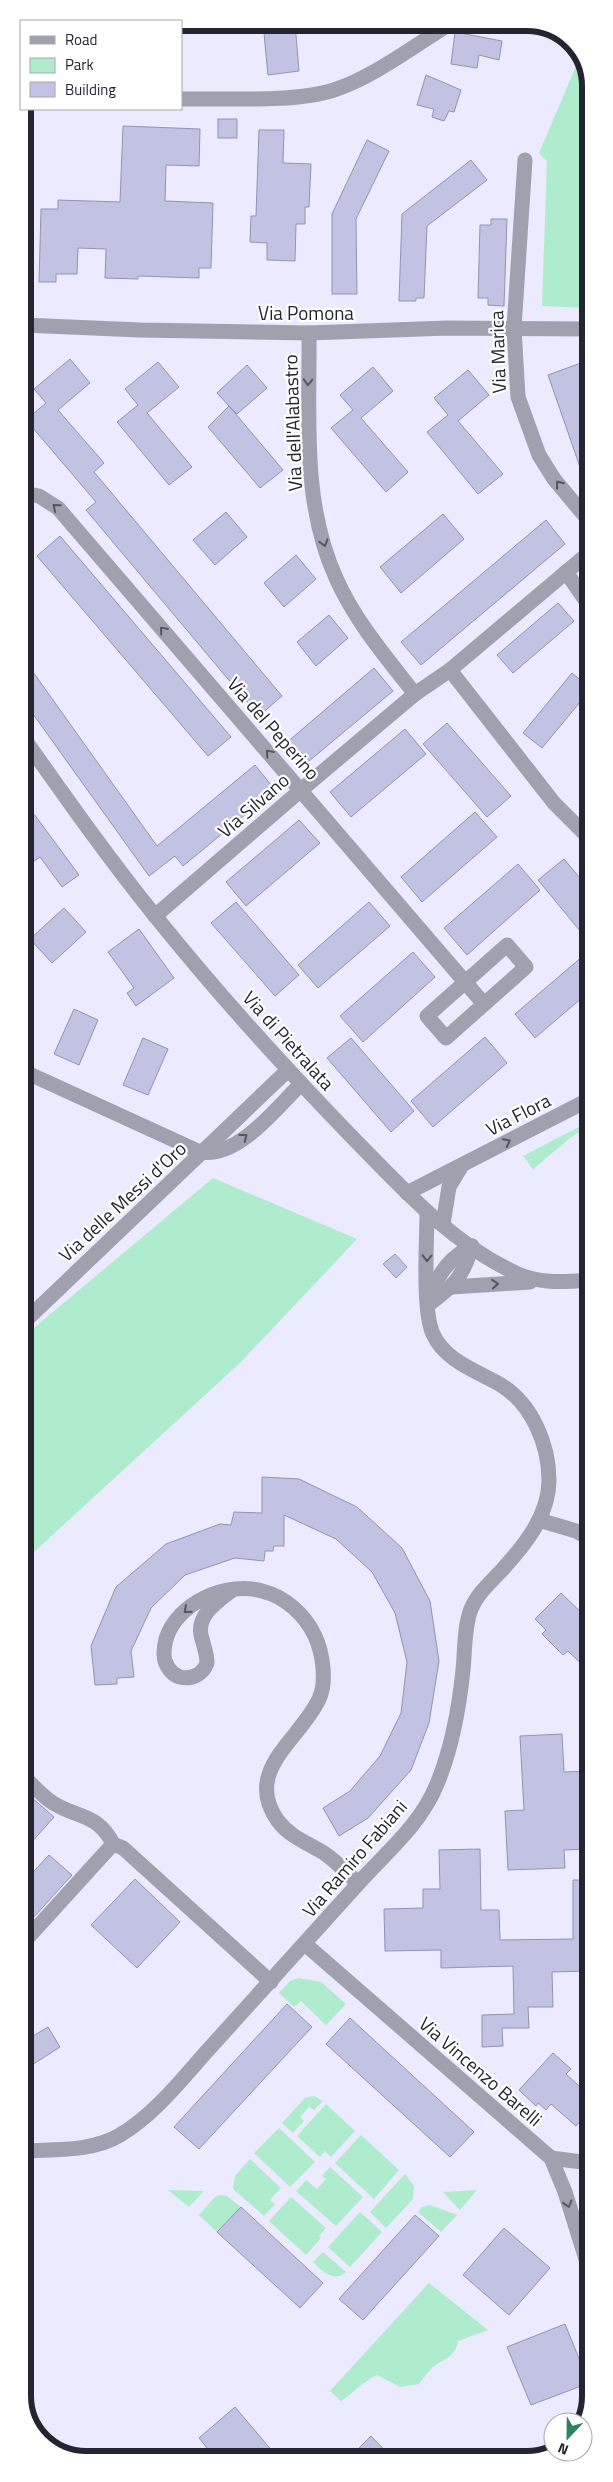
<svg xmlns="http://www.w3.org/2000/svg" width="613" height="2482" font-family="'Titillium Web',sans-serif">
  <rect width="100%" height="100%" fill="#ebeaff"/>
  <g fill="#afeccd">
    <polygon points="533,23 572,41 589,74 589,308 542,306 547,161 539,153 580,57"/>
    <polygon points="590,1121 590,1127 574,1135 533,1169 523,1156"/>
    <polygon points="213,1178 357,1239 241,1362 23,1562 23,1337"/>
    <polygon points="298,1978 321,1982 346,2004 326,2025 301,2001 294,2007 279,1993 290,1981"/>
    <polygon points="314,2096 323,2101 314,2110 309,2107 300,2117 304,2121 293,2133 282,2123 305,2098"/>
    <polygon points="326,2104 355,2131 331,2157 325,2151 320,2157 297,2136"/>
    <polygon points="279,2128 315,2162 290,2187 254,2153"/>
    <polygon points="361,2135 399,2170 374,2199 335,2163"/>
    <polygon points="250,2159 281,2188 270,2200 275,2204 264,2216 233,2189 235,2176"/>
    <polygon points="330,2167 363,2197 336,2226 296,2191 306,2180 317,2189 326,2179 322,2176"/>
    <polygon points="405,2174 414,2186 413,2199 386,2228 370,2212"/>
    <polygon points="168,2190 169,2190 204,2191 189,2207"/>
    <polygon points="477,2190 460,2210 443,2192"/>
    <polygon points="220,2195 227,2196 241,2207 217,2232 199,2215 215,2197"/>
    <polygon points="291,2197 326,2228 319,2236 321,2238 306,2255 269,2221"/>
    <polygon points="430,2205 457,2215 441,2232 418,2212 422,2207"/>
    <polygon points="360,2212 382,2232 350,2267 328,2247"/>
    <path d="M 323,2252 L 346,2272 C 334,2283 322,2271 313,2262 Z"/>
    <path d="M 429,2283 L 488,2330 L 458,2341 C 456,2357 443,2359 432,2368 C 427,2373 423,2379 419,2384 L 400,2387 L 377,2375 C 363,2381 354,2393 341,2401 L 330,2391 Z"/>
  </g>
  <g fill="#c2c2e3" stroke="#9392b2">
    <polygon points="263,23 295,23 299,71 268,75"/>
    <polygon points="455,32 502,41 499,60 479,55 477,68 451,64"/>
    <polygon points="426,75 461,90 454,112 449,111 444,121 432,117 434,109 417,105"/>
    <rect x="218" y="119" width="19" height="19"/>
    <polygon points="123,126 200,129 199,166 166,165 165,201 213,203 211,268 199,268 199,278 138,276 138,279 105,278 106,249 78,248 77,274 56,274 56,282 39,282 41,209 58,209 58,200 120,202"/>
    <polygon points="259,130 284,130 283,163 311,164 309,207 305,207 305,224 296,224 295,261 267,260 267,243 250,242 251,216 256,216"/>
    <polygon points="367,140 389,151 356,219 357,294 332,294 332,214"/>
    <polygon points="471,160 487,180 427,226 424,298 416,298 416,301 399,301 402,214"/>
    <polygon points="491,219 507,219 504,306 488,305 488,298 478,298 480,225 491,225"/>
    <polygon points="70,359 90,383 58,410 104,463 94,472 282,696 259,716 86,510 96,502 26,420 46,403 34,389"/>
    <polygon points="589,360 590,486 587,487 548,375"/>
    <polygon points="158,362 179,387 147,413 192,467 169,485 117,422 138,405 125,389"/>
    <polygon points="247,365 267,388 237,414 229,406 283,470 260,488 208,427 229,406 217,393"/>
    <polygon points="373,367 393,391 361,418 408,472 386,492 331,428 353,410 340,395"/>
    <polygon points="468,370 489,395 458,421 503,474 478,494 427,432 448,415 434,398"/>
    <polygon points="226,512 247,537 215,565 193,540"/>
    <polygon points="443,514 464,539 401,593 380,567"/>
    <polygon points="546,520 565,544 421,665 401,642"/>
    <polygon points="60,536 231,737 208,756 37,556"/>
    <polygon points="296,555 316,579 284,607 264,583"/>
    <polygon points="558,603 574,621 513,673 497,655"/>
    <polygon points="329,615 348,638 316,666 297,642"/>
    <polygon points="23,658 157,846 255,765 275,790 183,866 175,856 149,876 23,700"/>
    <polygon points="374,668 393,691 303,766 285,744"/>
    <polygon points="572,673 590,688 590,690 542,748 523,733"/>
    <polygon points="447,723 511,796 487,817 423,744"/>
    <polygon points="405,729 426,754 351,817 330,792"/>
    <polygon points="475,812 497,837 422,902 401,877"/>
    <polygon points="34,814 79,875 62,887 40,857 30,864 23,855 23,822"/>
    <polygon points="299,820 320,843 246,906 226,882"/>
    <polygon points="564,859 590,890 590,943 538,880"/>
    <polygon points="518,864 540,890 467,955 444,928"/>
    <polygon points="236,902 299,975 275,996 211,923"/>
    <polygon points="369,902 390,926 318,988 298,965"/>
    <polygon points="64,908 86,932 52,963 30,939"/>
    <polygon points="139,929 174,978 136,1006 127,993 134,988 108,952"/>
    <polygon points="590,950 590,991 535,1038 515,1014"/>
    <polygon points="413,952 435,977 363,1042 340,1016"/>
    <polygon points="74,1009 98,1020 79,1065 54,1054"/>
    <polygon points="485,1037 507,1063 433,1127 411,1101"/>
    <polygon points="143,1038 168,1049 148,1095 123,1085"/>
    <polygon points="351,1038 414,1111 391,1132 327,1058"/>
    <polygon points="395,1254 407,1267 396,1278 383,1264"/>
    <polygon points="262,1477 299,1479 357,1507 402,1548 430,1601 439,1661 429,1723 411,1770 368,1818 339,1836 323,1808 350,1791 380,1756 401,1713 407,1662 395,1613 372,1572 336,1539 284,1515 284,1546 274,1546 273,1551 265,1551 264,1561 235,1558 185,1575 151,1608 131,1651 134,1677 117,1678 117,1684 95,1685 91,1646 116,1587 166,1544 220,1524 231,1525 234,1512 262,1513"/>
    <polygon points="561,1593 590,1621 590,1672 568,1651 563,1655 542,1634 546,1630 535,1619"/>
    <polygon points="562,1734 564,1772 590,1771 590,1849 564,1850 565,1868 508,1870 505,1811 524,1810 520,1736"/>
    <polygon points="23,1790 54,1817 31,1843 23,1836"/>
    <polygon points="480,1849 481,1910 499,1910 500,1940 573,1939 573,1880 590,1880 589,1971 552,1972 553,2007 528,2007 529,2028 502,2028 503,2046 482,2047 482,2015 514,2014 513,1966 441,1968 441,1950 385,1951 384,1909 423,1908 423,1889 440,1889 439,1850"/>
    <polygon points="49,1855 72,1875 23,1929 23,1883"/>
    <polygon points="135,1879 180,1922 137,1968 91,1925"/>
    <polygon points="287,2004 312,2027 199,2149 174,2127"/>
    <polygon points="350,2018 474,2132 450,2157 326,2044"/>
    <polygon points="48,2027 60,2047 24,2070 23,2042"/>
    <polygon points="553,2053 571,2069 566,2074 590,2096 590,2110 576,2126 551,2104 546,2110 538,2103 536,2106 519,2090"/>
    <polygon points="241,2207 323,2283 300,2308 217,2232"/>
    <polygon points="415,2215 439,2236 363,2320 339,2299"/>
    <polygon points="504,2228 550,2268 509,2315 463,2275"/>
    <polygon points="565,2324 589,2383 531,2405 507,2347"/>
    <polygon points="235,2407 279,2459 216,2459 199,2438"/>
    <polygon points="371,2436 393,2459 348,2459"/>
  </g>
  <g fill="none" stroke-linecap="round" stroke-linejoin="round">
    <g stroke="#a0a0ae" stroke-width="15">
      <path d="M 181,99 C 225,98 294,103 334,90 C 372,78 417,44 451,23"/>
      <polyline points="525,160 514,328 518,397 539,455 554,479 590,522"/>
      <polyline points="23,325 140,330 309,333 448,328 589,329"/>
      <path d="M 309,333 C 310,415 301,501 336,578 C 355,621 386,657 415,694"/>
      <polyline points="23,493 39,496 58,508 484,1004"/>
      <polyline points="566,572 590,607"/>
      <polyline points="450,670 554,803 590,839"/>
      <path d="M 23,737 C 66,798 109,859 156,917 C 218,994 284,1067 353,1138 C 402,1188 453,1245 518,1274 C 541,1284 565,1282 590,1280"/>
      <polyline points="155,916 301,790 415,694 450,670 590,552"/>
      <polygon points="507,945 526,967 446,1038 427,1016"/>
      <path d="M 23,1071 L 200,1152 C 239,1158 275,1109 301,1084"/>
      <polyline points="407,1193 590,1099"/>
      <polyline points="443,1224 449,1187 461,1167"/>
      <polyline points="452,1287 530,1282"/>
      <path d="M 431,1296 C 437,1274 451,1257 472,1246"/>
      <path d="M 428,1305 C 454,1286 463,1277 472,1246"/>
      <polyline points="23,1323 288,1070"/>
      <polyline points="539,1520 576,1531 590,1539"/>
      <path d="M 231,1591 C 217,1602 197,1615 201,1635 C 203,1644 207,1653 207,1663 C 203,1674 192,1680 180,1677 C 173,1675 168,1669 165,1661 C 163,1654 164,1647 166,1639 C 177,1603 226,1581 262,1591 C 286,1597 305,1615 315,1636 C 323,1654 327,1682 319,1699 C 300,1740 242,1771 278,1821 C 290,1837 308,1843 324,1853 C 337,1862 347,1873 358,1883"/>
      <path d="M 23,1776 C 33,1785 42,1796 53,1803 C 77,1818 99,1814 113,1844 L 123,1848 L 271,1982"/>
      <polyline points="23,1943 113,1844"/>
      <polyline points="305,1944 551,2158 565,2192 590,2272"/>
      <polyline points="590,2018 590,2025"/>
      <path d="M 24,2151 C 55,2149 92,2152 120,2135 C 155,2114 181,2080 208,2050 C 258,1995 308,1940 357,1885 C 386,1852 420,1826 437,1784 C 452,1748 459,1709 463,1670 C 465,1651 464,1627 471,1609 C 477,1594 490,1583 501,1571 C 524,1546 549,1516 549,1480 C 549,1445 532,1404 501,1385 C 477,1371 445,1361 433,1334 C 422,1310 427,1241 427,1212"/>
      <polyline points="551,2158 590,2163"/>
    </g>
  </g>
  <defs><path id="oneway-chevron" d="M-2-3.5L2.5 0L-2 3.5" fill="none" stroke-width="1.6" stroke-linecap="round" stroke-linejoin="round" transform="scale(1.25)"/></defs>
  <g stroke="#565663">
    <use href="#oneway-chevron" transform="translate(308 382) rotate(92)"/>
    <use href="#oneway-chevron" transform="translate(559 484) rotate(-129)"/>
    <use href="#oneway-chevron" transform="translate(56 507) rotate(-140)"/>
    <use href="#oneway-chevron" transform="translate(324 543) rotate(74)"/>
    <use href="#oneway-chevron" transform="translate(163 630) rotate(-131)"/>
    <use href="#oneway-chevron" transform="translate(269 753) rotate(-131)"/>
    <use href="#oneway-chevron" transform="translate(244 1137) rotate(-38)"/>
    <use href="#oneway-chevron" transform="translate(507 1142) rotate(-27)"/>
    <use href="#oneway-chevron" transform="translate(427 1258) rotate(91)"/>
    <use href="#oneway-chevron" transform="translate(495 1284) rotate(-5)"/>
    <use href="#oneway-chevron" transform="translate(187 1610) rotate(139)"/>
    <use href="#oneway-chevron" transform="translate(568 2204) rotate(73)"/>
  </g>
  <g text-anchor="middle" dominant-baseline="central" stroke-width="4.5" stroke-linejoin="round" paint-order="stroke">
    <g font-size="19" fill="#252431" stroke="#fff">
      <text x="306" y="312">Via Pomona</text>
      <text transform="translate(497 352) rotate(-92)">Via Marica</text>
      <text transform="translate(292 423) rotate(-92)">Via dell'Alabastro</text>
      <text transform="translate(274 728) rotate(49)">Via del Peperino</text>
      <text transform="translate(253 805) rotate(-41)">Via Silvano</text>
      <text transform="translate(289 1040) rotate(48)">Via di Pietralata</text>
      <text transform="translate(518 1114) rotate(-27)">Via Flora</text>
      <text transform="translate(122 1201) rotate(-43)">Via delle Messi d'Oro</text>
      <text transform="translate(354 1858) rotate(-49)">Via Ramiro Fabiani</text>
      <text transform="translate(481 2071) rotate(41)">Via Vincenzo Barelli</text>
    </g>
  </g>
  <path d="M0 0H613V2482H0ZM86 31H527A55 55 0 0 1 582 86V2396A55 55 0 0 1 527 2451H86A55 55 0 0 1 31 2396V86A55 55 0 0 1 86 31Z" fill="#fff" fill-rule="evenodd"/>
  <path fill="none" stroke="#252431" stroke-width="6" d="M86 31H527A55 55 0 0 1 582 86V2396A55 55 0 0 1 527 2451H86A55 55 0 0 1 31 2396V86A55 55 0 0 1 86 31Z"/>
  <rect x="20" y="20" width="162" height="90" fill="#ffffff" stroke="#a8a7ad"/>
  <rect x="30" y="36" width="25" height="8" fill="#a0a0ae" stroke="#a8a7ad"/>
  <text x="65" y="45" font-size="15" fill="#252431">Road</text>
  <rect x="30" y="58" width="25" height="15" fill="#afeccd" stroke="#a8a7ad"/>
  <text x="65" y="70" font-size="15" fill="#252431">Park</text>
  <rect x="30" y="82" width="25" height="15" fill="#c2c2e3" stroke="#a8a7ad"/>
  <text x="65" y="95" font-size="15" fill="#252431">Building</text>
  <g transform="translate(568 2437) rotate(202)"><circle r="24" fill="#ffffff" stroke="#a8a7ad"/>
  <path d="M0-4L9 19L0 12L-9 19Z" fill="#278760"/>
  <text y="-8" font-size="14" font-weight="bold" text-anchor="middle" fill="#252431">N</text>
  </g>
</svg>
